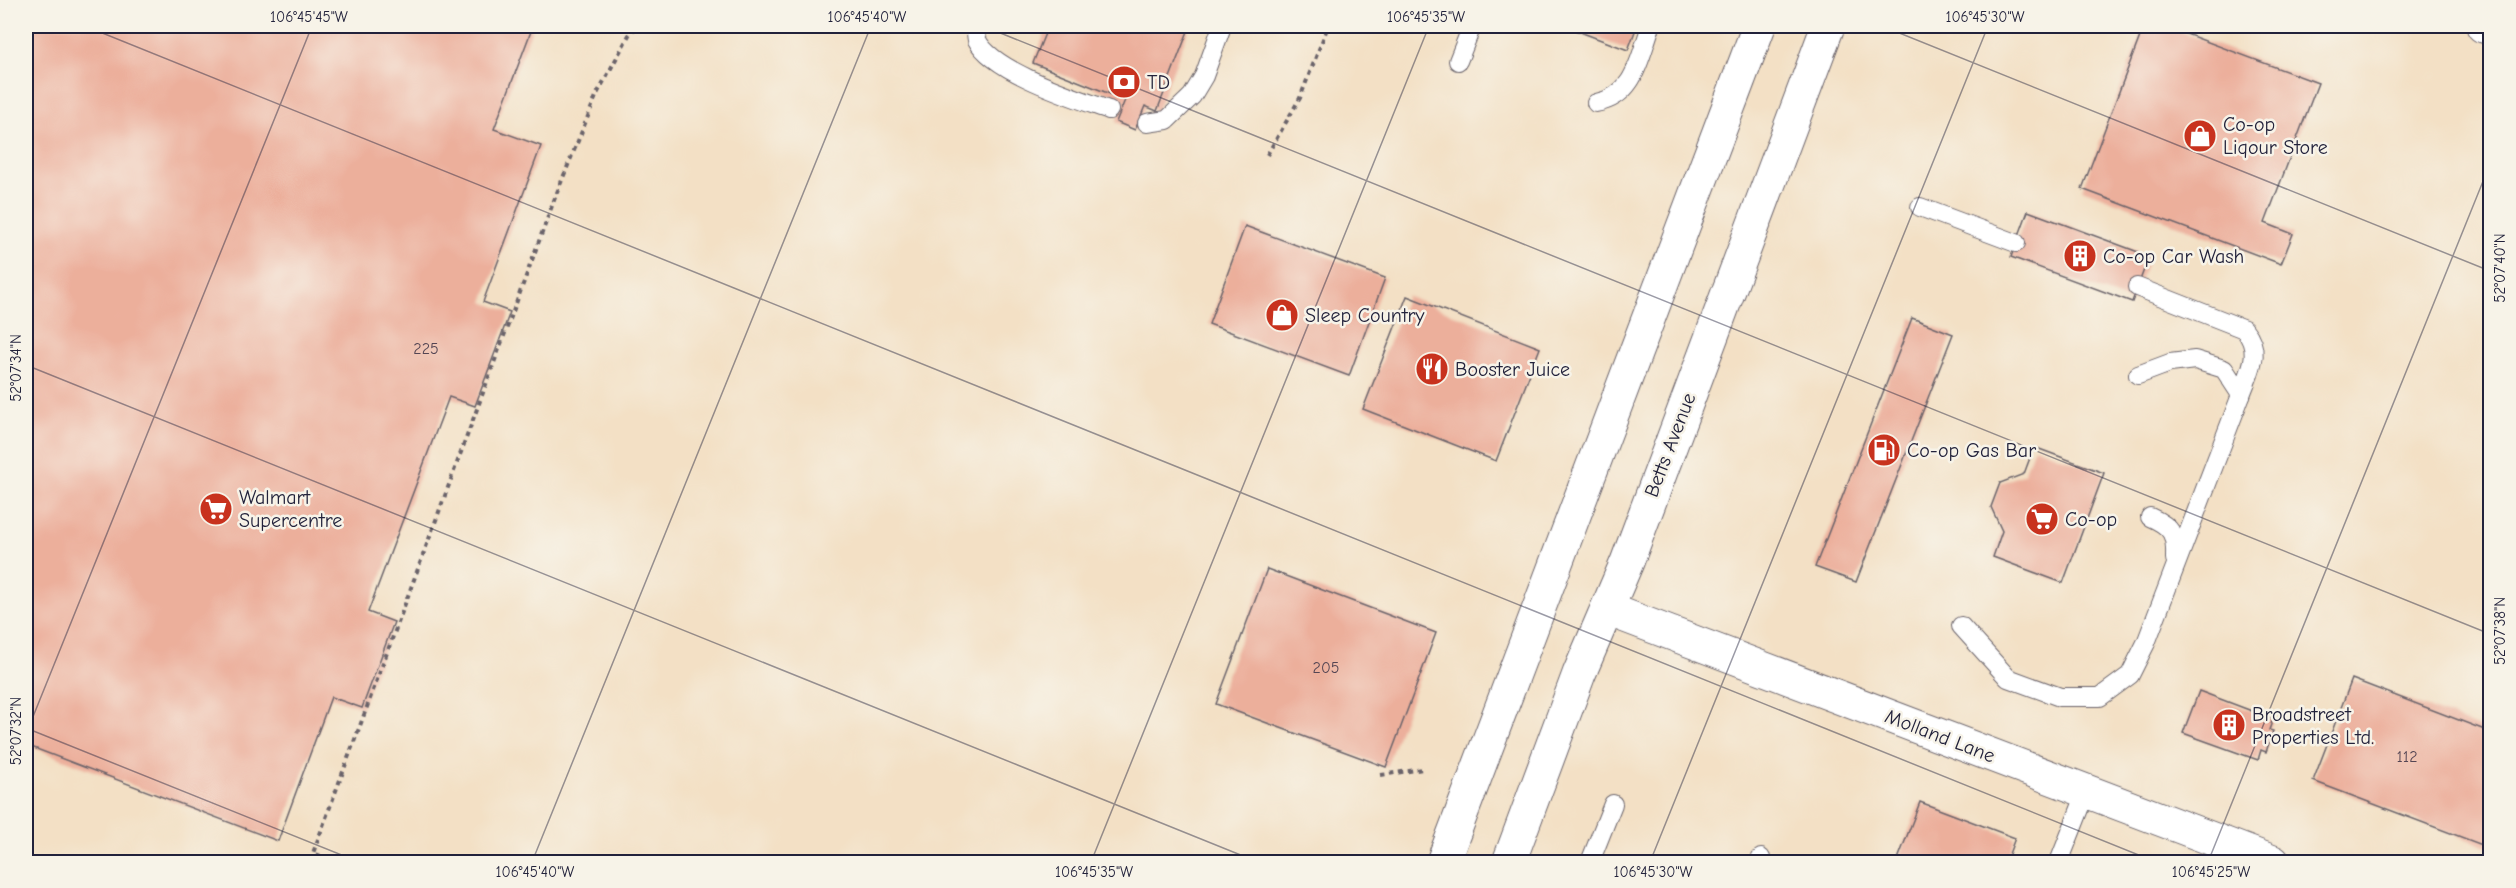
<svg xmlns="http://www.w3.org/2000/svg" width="2516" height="888" font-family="'Comic Neue',sans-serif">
  <rect width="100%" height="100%" fill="#f7f3e8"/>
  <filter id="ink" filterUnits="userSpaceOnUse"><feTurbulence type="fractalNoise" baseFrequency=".0167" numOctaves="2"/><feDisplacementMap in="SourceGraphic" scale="12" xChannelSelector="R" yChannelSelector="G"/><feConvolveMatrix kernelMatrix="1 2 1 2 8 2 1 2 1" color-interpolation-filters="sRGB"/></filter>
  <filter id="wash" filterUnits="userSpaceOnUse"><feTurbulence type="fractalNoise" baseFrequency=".008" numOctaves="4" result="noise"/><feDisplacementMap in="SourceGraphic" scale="24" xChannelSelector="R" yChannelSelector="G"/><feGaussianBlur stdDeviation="1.35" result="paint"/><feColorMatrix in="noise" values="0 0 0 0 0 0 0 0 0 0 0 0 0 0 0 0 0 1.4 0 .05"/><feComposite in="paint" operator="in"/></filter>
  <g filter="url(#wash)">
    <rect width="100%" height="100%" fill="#f3e0c5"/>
    <g id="blocks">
      <g fill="#ecaf9b">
        <polygon points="26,26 533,26 494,129 541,146 483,302 510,312 475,406 449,397 368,612 394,622 362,708 331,697 278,841 26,745"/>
        <polygon points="1048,26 1190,26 1157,111 1145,106 1135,130 1116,122 1125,100 1033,63"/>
        <polygon points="1564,26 1637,26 1628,50"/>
        <polygon points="2144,26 2165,26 2318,83 2265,223 2293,234 2281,264 2082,189"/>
        <polygon points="2028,211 2149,256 2132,302 2011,257"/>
        <polygon points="1245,226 1385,278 1349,376 1209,324"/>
        <polygon points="1407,296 1540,348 1496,461 1363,409"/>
        <polygon points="1912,318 1953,334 1856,582 1815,567"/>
        <polygon points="2034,447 2104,473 2063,583 1993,557 2002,531 1991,507 2000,483 2024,474"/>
        <polygon points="1267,569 1436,633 1386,767 1216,704"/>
        <polygon points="2352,679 2490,732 2490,848 2313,781"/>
        <polygon points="2199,691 2273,719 2269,730 2273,731 2266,752 2261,750 2258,760 2183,733"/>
        <polygon points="1920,802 2015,838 2006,862 1897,862"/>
      </g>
    </g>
  </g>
  <g filter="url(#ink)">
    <use href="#blocks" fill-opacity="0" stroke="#6b646b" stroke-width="1.5"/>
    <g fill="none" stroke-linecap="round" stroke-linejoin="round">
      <g stroke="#6b646b" stroke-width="20">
        <g id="service">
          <path d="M 975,26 C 976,29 976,36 977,40 C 993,72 1076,98 1109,110"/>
          <polyline points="1458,61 1472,26"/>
          <path d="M 1596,103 C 1635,96 1639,59 1651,26"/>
          <polyline points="1147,123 1167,120 1192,96 1204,76 1222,26"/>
          <polyline points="1920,207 2016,243"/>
          <path d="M 2137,287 L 2244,329 C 2263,352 2250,370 2241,395"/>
          <path d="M 2150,517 C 2173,527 2176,535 2175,559"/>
          <polyline points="1961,626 2008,678 2060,697 2100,697 2130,675 2146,643 2241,395 2224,369 2195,360 2170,363 2138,375"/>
          <polyline points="1590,862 1613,804"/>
          <polyline points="1759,862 1761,858"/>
          <polyline points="2059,862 2087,791"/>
        </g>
      </g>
      <g stroke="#6b646b" stroke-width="35">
        <g id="minor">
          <polyline points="2483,26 2490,28"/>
          <polyline points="1607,609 2273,862"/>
        </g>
      </g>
      <g stroke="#6b646b" stroke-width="35">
        <g id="secondary">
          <polyline points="1443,862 1759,26"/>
          <polyline points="1509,862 1579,674 1627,562 1828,26"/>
        </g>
      </g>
      <g stroke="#6b646b" stroke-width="4" stroke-dasharray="4.5 4.5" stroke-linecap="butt">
        <polyline points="1267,155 1300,98 1328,26"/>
        <polyline points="1381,775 1423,769"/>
        <polyline points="337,862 313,853 556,195 597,94 629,35 637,26"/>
      </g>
      <use href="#service" stroke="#fff" stroke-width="18"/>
      <use href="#minor" stroke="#fff" stroke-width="33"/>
      <use href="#secondary" stroke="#fff" stroke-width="33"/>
    </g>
  </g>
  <path fill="none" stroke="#22223b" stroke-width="1.5" stroke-opacity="0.45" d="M 85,26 L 2156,862M 983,26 L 2490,634M 1882,26 L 2490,271M 26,365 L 1258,862M 26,728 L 359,862M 26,734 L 312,26M 532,862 L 871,26M 1091,862 L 1429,26M 1650,862 L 1988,26M 2208,862 L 2490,164"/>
  <defs>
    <g id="bank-disc" transform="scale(1.725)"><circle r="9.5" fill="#c8321e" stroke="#f7f3e8"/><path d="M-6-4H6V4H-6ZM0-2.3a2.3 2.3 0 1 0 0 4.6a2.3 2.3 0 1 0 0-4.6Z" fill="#fff"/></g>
    <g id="shop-disc" transform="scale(1.725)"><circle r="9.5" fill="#c8321e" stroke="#f7f3e8"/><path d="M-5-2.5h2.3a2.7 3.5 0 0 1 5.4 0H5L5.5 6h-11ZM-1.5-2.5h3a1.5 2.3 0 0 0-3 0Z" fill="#fff"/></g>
    <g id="building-disc" transform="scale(1.725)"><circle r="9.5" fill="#c8321e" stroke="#f7f3e8"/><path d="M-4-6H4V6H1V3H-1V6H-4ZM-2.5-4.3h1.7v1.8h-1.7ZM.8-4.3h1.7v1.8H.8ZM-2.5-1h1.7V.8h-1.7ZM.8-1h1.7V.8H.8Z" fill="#fff"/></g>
    <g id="restaurant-disc" transform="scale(1.725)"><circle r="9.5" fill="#c8321e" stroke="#f7f3e8"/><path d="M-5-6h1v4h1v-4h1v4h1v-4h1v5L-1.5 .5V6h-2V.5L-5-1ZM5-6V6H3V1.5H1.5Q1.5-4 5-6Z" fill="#fff"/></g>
    <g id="fuel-disc" transform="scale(1.725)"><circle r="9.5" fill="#c8321e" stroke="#f7f3e8"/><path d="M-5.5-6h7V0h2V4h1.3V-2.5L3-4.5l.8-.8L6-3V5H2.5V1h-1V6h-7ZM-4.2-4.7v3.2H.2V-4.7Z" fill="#fff"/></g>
    <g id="supermarket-disc" transform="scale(1.725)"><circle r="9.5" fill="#c8321e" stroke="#f7f3e8"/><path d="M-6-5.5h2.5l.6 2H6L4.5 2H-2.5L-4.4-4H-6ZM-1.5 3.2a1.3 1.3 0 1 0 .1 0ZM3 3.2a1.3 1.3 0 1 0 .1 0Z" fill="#fff"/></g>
  </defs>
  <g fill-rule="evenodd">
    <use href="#bank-disc" x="1124" y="82"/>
    <use href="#shop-disc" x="2200" y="136"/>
    <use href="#building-disc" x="2080" y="256"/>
    <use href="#shop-disc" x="1282" y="315"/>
    <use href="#restaurant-disc" x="1432" y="369"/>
    <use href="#fuel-disc" x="1884" y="450"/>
    <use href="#supermarket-disc" x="216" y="509"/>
    <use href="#supermarket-disc" x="2042" y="519"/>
    <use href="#building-disc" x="2229" y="725"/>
  </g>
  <g text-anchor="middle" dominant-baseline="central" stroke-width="5" stroke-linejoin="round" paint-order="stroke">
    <g font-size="16" fill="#544553">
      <text x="426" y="349">225</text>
      <text x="1326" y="668">205</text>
      <text x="2407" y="757">112</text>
    </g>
    <g font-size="20" fill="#22223b" stroke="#f7f3e8" text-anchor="start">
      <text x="1147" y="82">TD</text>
      <text x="2223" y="124">Co-op<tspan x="2223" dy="23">Liqour Store</tspan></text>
      <text x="2103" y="256">Co-op Car Wash</text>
      <text x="1305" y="315">Sleep Country</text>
      <text x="1455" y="369">Booster Juice</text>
      <text x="1907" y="450">Co-op Gas Bar</text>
      <text x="239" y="497">Walmart<tspan x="239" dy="23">Supercentre</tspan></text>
      <text x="2065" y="519">Co-op</text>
      <text x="2252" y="714">Broadstreet<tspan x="2252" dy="23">Properties Ltd.</tspan></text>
    </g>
    <g font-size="20" fill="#22223b" stroke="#f7f3e8">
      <text transform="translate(1670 445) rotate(-69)">Betts Avenue</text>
      <text transform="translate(1940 736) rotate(21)">Molland Lane</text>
    </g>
  </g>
  <rect width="2516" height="888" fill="none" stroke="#f7f3e8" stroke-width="66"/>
  <rect x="33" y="33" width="2450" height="822" fill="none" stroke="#22223b" stroke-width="2"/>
  <g font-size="15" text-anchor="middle" fill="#22223b">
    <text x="309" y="22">106°45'45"W</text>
    <text x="867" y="22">106°45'40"W</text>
    <text x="1426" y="22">106°45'35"W</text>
    <text x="1985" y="22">106°45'30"W</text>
    <text transform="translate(2500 268) rotate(-90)" y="5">52°07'40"N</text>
    <text transform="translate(16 368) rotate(-90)" y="5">52°07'34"N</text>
    <text transform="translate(2500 631) rotate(-90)" y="5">52°07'38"N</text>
    <text transform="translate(16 731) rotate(-90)" y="5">52°07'32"N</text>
    <text x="535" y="877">106°45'40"W</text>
    <text x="1094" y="877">106°45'35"W</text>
    <text x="1653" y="877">106°45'30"W</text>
    <text x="2211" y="877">106°45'25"W</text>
  </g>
</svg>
